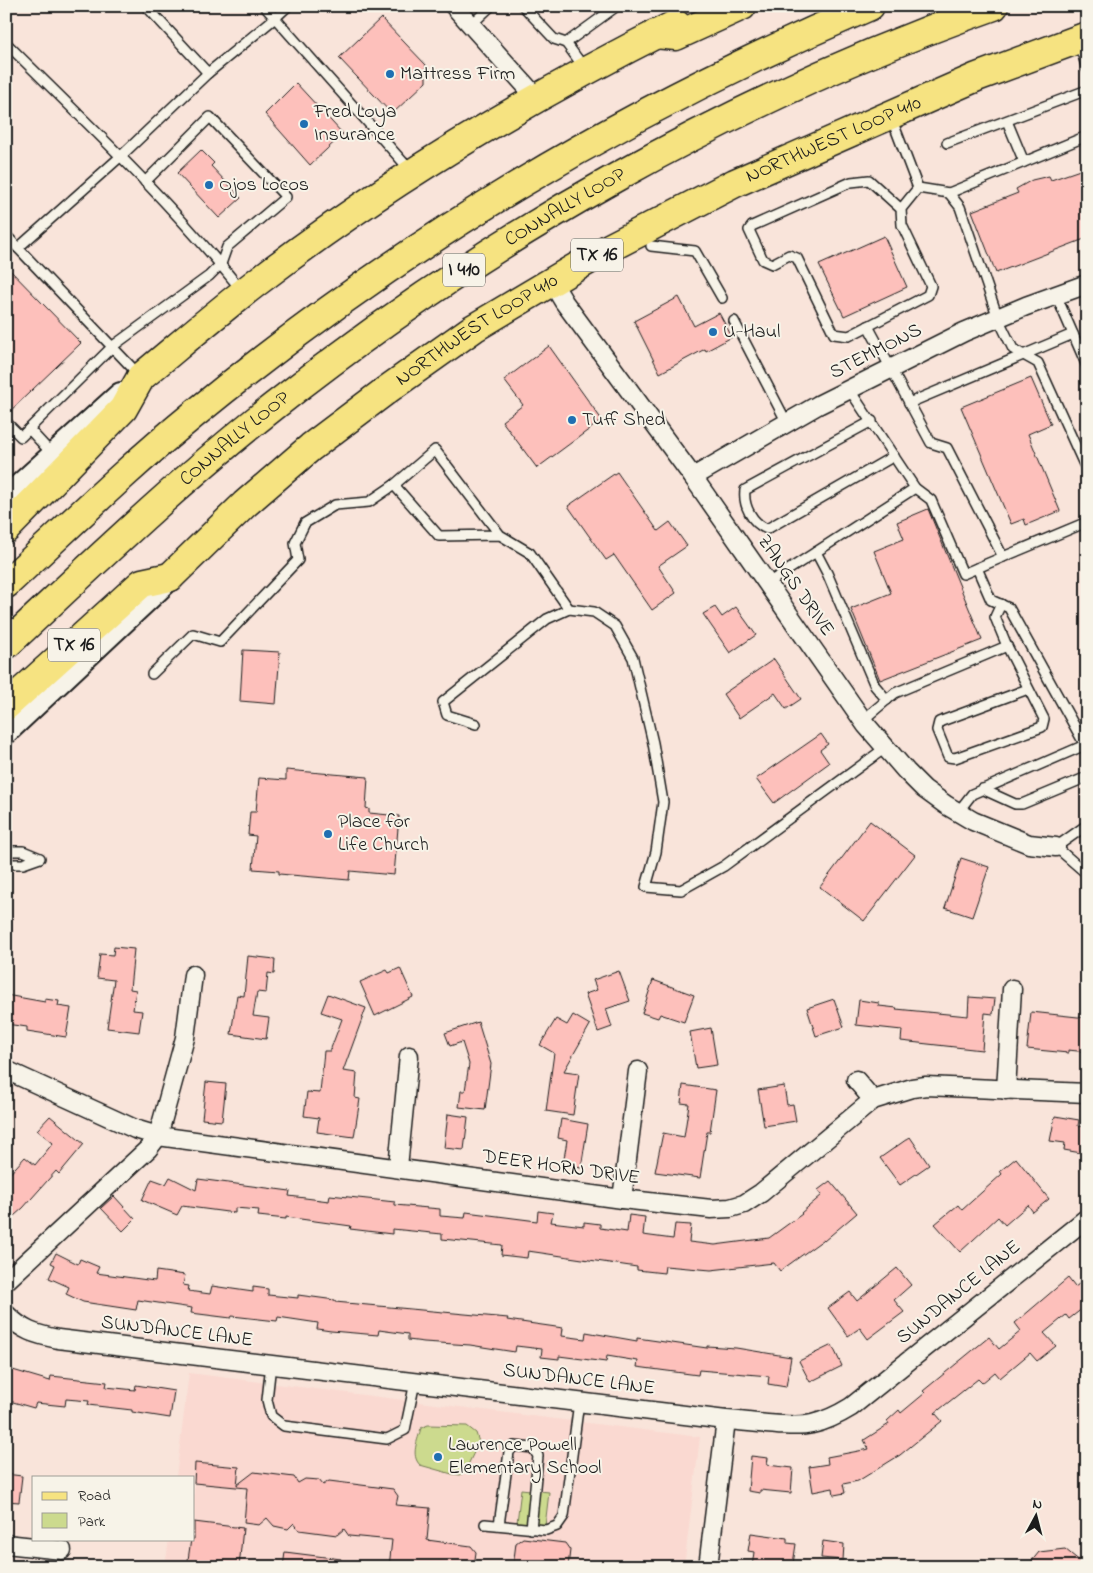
<svg xmlns="http://www.w3.org/2000/svg" width="1093" height="1573" font-family="'Indie Flower',sans-serif">
  <rect width="100%" height="100%" fill="#f9e4da"/>
  <filter id="ink" filterUnits="userSpaceOnUse"><feTurbulence type="fractalNoise" baseFrequency=".02" numOctaves="2"/><feDisplacementMap in="SourceGraphic" scale="10" xChannelSelector="R" yChannelSelector="G"/><feConvolveMatrix kernelMatrix="1 2 1 2 8 2 1 2 1" color-interpolation-filters="sRGB"/></filter>
  <g filter="url(#ink)">
    <polygon fill="#fad9d1" points="189,1373 700,1437 684,1567 165,1567 169,1539 194,1539 194,1477 176,1477"/>
    <g fill="#ccda8e" stroke="#747b55">
      <path d="M 428,1425 L 467,1426 L 476,1433 L 479,1442 L 467,1467 L 461,1475 L 452,1474 L 420,1465 C 410,1455 418,1440 421,1428 Z"/>
      <polygon points="521,1489 549,1492 544,1535 516,1531"/>
    </g>
    <g fill="#fdc0bb" stroke="#1c1c1c">
      <polygon points="381,18 426,65 426,82 392,114 339,58"/>
      <polygon points="296,83 343,134 310,165 265,114"/>
      <polygon points="201,150 214,163 211,166 241,198 219,218 177,173"/>
      <polygon points="1080,170 1087,187 1087,238 996,273 972,211 1018,193 1016,189 1032,180 1049,176 1051,180"/>
      <polygon points="884,236 907,287 844,316 819,265"/>
      <polygon points="6,266 81,343 6,415"/>
      <polygon points="679,297 694,326 719,313 732,337 706,351 705,349 660,373 634,321"/>
      <polygon points="549,346 602,420 537,468 502,421 523,405 504,380"/>
      <polygon points="1031,378 1051,424 1028,434 1060,511 1026,525 1024,519 1011,524 961,407"/>
      <polygon points="617,472 658,531 670,522 687,546 658,566 676,593 652,610 614,555 606,560 568,506"/>
      <polygon points="928,509 982,640 880,680 851,609 891,593 874,551 904,539 897,522"/>
      <polygon points="715,607 722,617 736,607 756,635 730,653 703,614"/>
      <polygon points="243,650 280,652 276,704 240,701"/>
      <polygon points="774,659 801,699 786,709 775,693 739,718 723,694"/>
      <polygon points="821,734 828,744 820,750 829,763 774,803 756,779"/>
      <polygon points="286,770 368,777 366,808 369,809 369,813 399,816 394,875 350,871 349,880 279,874 279,871 253,869 256,836 248,835 250,812 256,812 259,778 286,780"/>
      <polygon points="870,821 915,855 864,921 820,887"/>
      <polygon points="961,858 989,867 972,917 945,908"/>
      <polygon points="114,947 134,949 130,989 136,990 133,1010 142,1011 139,1032 107,1028 114,980 97,978 100,954 113,955"/>
      <polygon points="248,956 275,959 274,974 268,973 266,993 257,992 253,1016 269,1018 266,1039 231,1034 237,995 244,996"/>
      <polygon points="400,968 413,997 375,1016 360,982 387,970 389,973"/>
      <polygon points="619,971 630,1001 606,1009 612,1027 598,1032 585,994 597,990 593,980"/>
      <polygon points="653,980 694,995 684,1022 660,1014 658,1018 642,1013"/>
      <polygon points="328,994 366,1008 343,1071 357,1073 355,1098 360,1099 354,1137 317,1132 319,1118 304,1116 307,1092 320,1093 324,1051 330,1051 342,1019 321,1012"/>
      <polygon points="6,995 45,1002 45,999 59,1001 58,1006 71,1008 66,1037 27,1031 27,1027 6,1024"/>
      <polygon points="969,997 995,999 993,1014 985,1013 982,1050 901,1041 902,1030 856,1025 859,1000 879,1003 879,1006 897,1008 896,1009 968,1016"/>
      <polygon points="834,999 844,1027 816,1036 807,1008"/>
      <polygon points="1031,1012 1087,1018 1087,1052 1068,1050 1068,1053 1027,1049"/>
      <polygon points="573,1015 590,1025 564,1071 579,1073 573,1115 546,1111 554,1053 540,1045 556,1019 567,1025"/>
      <polygon points="478,1022 491,1064 485,1110 459,1107 461,1091 465,1091 469,1064 462,1042 450,1046 445,1033"/>
      <polygon points="711,1028 717,1065 696,1068 690,1032"/>
      <polygon points="206,1082 226,1084 222,1121 202,1119"/>
      <polygon points="683,1085 716,1090 710,1132 707,1132 700,1178 655,1172 663,1133 684,1137 689,1104 681,1103"/>
      <polygon points="784,1086 787,1105 793,1104 796,1121 764,1126 758,1090"/>
      <polygon points="448,1114 468,1117 464,1150 444,1148"/>
      <polygon points="50,1116 84,1144 59,1174 56,1171 23,1208 6,1223 6,1178 25,1157 35,1165 53,1143 37,1130"/>
      <polygon points="1055,1116 1079,1120 1078,1126 1087,1127 1087,1154 1064,1150 1065,1143 1050,1141"/>
      <polygon points="561,1119 588,1124 581,1168 563,1165 567,1140 558,1138"/>
      <polygon points="910,1137 929,1165 900,1185 880,1158"/>
      <polygon points="1016,1158 1049,1199 1033,1212 1028,1205 1005,1225 998,1217 960,1252 935,1224 958,1205 962,1210 1002,1174 1000,1171"/>
      <polygon points="170,1177 196,1190 198,1179 290,1191 289,1196 329,1201 330,1195 395,1202 395,1205 440,1209 440,1216 465,1218 466,1212 537,1221 538,1211 553,1213 551,1222 584,1226 584,1222 600,1224 600,1228 627,1232 629,1215 645,1217 643,1235 673,1239 675,1224 691,1225 689,1242 715,1245 769,1238 802,1214 801,1213 822,1195 818,1190 830,1181 857,1213 824,1241 823,1240 780,1271 774,1263 711,1270 665,1266 664,1273 637,1270 637,1267 528,1251 527,1258 501,1255 502,1245 442,1239 442,1234 392,1229 392,1234 350,1229 351,1226 286,1217 286,1219 258,1216 259,1210 235,1208 235,1213 182,1206 177,1215 142,1200 152,1179 166,1184"/>
      <polygon points="114,1196 135,1219 123,1231 101,1208"/>
      <polygon points="56,1253 78,1264 80,1259 99,1267 96,1273 155,1281 156,1271 185,1275 183,1285 189,1286 188,1291 210,1294 212,1286 253,1292 253,1287 268,1289 268,1295 298,1298 298,1295 335,1300 335,1302 508,1318 507,1320 563,1328 562,1336 585,1339 586,1332 637,1341 637,1338 707,1348 707,1346 736,1348 791,1357 786,1387 768,1384 769,1376 699,1370 698,1375 652,1369 637,1367 638,1361 607,1356 606,1362 559,1356 559,1359 541,1357 542,1349 516,1346 515,1352 470,1345 424,1342 408,1340 408,1334 379,1330 378,1335 331,1331 317,1329 318,1323 278,1317 277,1321 232,1316 231,1318 191,1313 192,1308 138,1300 136,1310 83,1302 66,1294 69,1287 49,1278 55,1265 51,1263"/>
      <polygon points="897,1268 911,1285 894,1300 904,1312 868,1339 860,1328 848,1336 828,1308 850,1292 857,1301"/>
      <polygon points="1068,1278 1075,1287 1087,1278 1087,1305 1069,1319 1066,1315 1044,1333 1056,1346 1037,1361 1030,1353 1000,1378 995,1372 982,1383 978,1379 935,1413 942,1421 900,1455 858,1481 843,1484 845,1493 834,1495 833,1488 813,1492 809,1467 828,1464 827,1457 869,1449 864,1440 889,1424 887,1421 899,1410 901,1413 925,1393 923,1391 989,1337 999,1349 1021,1331 1015,1323"/>
      <polygon points="832,1345 842,1366 810,1382 799,1361"/>
      <polygon points="6,1368 50,1381 51,1376 107,1382 106,1387 135,1390 136,1385 174,1391 170,1418 132,1412 132,1410 88,1405 89,1401 66,1399 65,1406 36,1403 34,1408 6,1400"/>
      <polygon points="751,1456 768,1458 767,1465 793,1468 791,1493 760,1490 760,1493 748,1491"/>
      <polygon points="195,1463 239,1467 237,1485 254,1472 294,1477 298,1483 305,1479 319,1480 323,1485 329,1481 393,1489 398,1496 396,1505 430,1508 427,1540 471,1546 476,1552 474,1567 389,1567 392,1540 349,1536 344,1529 337,1535 299,1530 294,1523 288,1529 274,1526 267,1518 259,1525 244,1523 247,1488 194,1483"/>
      <polygon points="6,1474 22,1476 19,1502 6,1501"/>
      <polygon points="194,1522 243,1528 239,1567 187,1567 191,1539 194,1539"/>
      <polygon points="751,1533 787,1538 787,1543 796,1544 793,1564 784,1563 784,1567 752,1567 754,1552 748,1551"/>
      <polygon points="523,1538 565,1543 570,1550 568,1567 513,1567 516,1543"/>
      <polygon points="823,1541 844,1544 843,1560 821,1558"/>
      <polygon points="1065,1549 1087,1567 1027,1567 1039,1552"/>
      <polygon points="285,1552 341,1559 341,1567 283,1567"/>
    </g>
    <g fill="none" stroke-linecap="round" stroke-linejoin="round">
      <g stroke="#1c1c1c" stroke-width="12">
        <g id="service">
          <polyline points="146,6 208,73"/>
          <polyline points="288,6 275,18 411,171"/>
          <polyline points="523,6 554,39 566,43 617,6"/>
          <polyline points="471,25 491,6"/>
          <polyline points="1079,42 1087,69"/>
          <path d="M 6,43 C 87,123 171,202 242,291"/>
          <polyline points="566,43 585,69"/>
          <polyline points="891,117 918,188 901,209 902,225 931,286 928,295 849,336 834,334 797,258 789,255 772,264 763,260 749,230 752,226 851,182 869,180 901,209"/>
          <polyline points="1007,121 1024,162"/>
          <polyline points="947,143 1087,90"/>
          <polyline points="918,188 949,193 960,207 998,318 1013,349 1038,363 1087,471"/>
          <polyline points="949,193 1087,136"/>
          <polyline points="6,235 18,248"/>
          <polyline points="651,246 695,251 722,298"/>
          <polyline points="1056,295 1087,366"/>
          <polyline points="734,321 787,423"/>
          <polyline points="868,326 931,443 947,448 1003,557 977,568 991,600 1009,608 1085,745 972,794 958,812"/>
          <polyline points="139,375 18,248 120,157 208,73 275,18 264,6"/>
          <polyline points="909,403 1073,334"/>
          <path d="M 872,421 L 745,490 C 743,506 752,523 767,529 L 894,456"/>
          <polyline points="6,422 21,437 29,429 53,455"/>
          <polyline points="29,429 113,346 209,276 221,264 227,247 286,197 210,117 145,182"/>
          <polyline points="915,488 931,500 963,574 977,568"/>
          <polyline points="500,535 439,536 394,485 435,450 500,535 530,553 569,609"/>
          <polyline points="816,552 827,573 875,686 887,700"/>
          <polyline points="1003,557 1087,522"/>
          <polyline points="768,583 915,488 849,389"/>
          <polyline points="1007,646 1044,719 1042,727 955,758 948,757 937,730 939,722 1028,689"/>
          <polyline points="152,674 193,634 220,642 298,560 295,543 305,523 335,505 369,502 394,485"/>
          <polyline points="863,720 895,693 1007,646 995,617 1001,604"/>
          <polyline points="476,724 447,715 443,702 547,619 569,609 594,612 615,626 633,658 653,743 663,802 656,852 646,887 681,890 724,866 885,748"/>
          <polyline points="982,789 1015,804 1022,804 1087,777"/>
          <polyline points="1087,825 1056,847 1087,874"/>
          <polyline points="6,851 23,851 40,858 23,864 6,864"/>
          <polyline points="271,1364 267,1400 271,1416 284,1426 387,1439 405,1430 415,1382"/>
          <polyline points="485,1524 546,1530 557,1526 564,1516 579,1402"/>
          <polyline points="499,1525 509,1452 514,1446 533,1448 538,1456 531,1529"/>
        </g>
      </g>
      <g stroke="#1c1c1c" stroke-width="21">
        <g id="minor">
          <polyline points="454,6 536,97"/>
          <polyline points="552,282 564,302 693,477 866,725 906,771 924,789 946,805 973,821 1029,844 1056,847"/>
          <polyline points="693,477 818,405 964,332 1026,306 1087,284"/>
          <polyline points="6,1070 135,1129 158,1136 622,1199 711,1209 730,1208 744,1204 761,1193 873,1100 912,1088 926,1086 1087,1093"/>
          <polyline points="856,1080 873,1100"/>
          <polyline points="1006,1090 1012,989"/>
          <polyline points="398,1167 409,1056"/>
          <polyline points="622,1199 638,1071"/>
          <polyline points="6,1281 148,1149 158,1136 185,1038 193,975"/>
          <path d="M 6,1314 C 23,1331 34,1334 58,1339 L 726,1420 C 749,1421 791,1429 812,1424 C 826,1421 838,1415 851,1407 L 1087,1218"/>
          <polyline points="6,1544 62,1550"/>
          <polyline points="708,1567 726,1420"/>
        </g>
      </g>
      <g stroke="#1c1c1c" stroke-width="28">
        <g id="secondary">
          <polyline points="6,499 121,395"/>
          <polyline points="6,731 170,577"/>
        </g>
      </g>
      <g stroke="#1c1c1c" stroke-width="31">
        <g id="primary">
          <path d="M 141,377 C 181,344 220,310 261,279 C 390,180 531,97 676,24"/>
          <path id="s1" d="M 170,577 L 245,504 L 311,447 L 388,389 L 474,328 L 568,272 L 611,247 L 735,183 L 977,77 L 1087,36"/>
        </g>
      </g>
      <g stroke="#1c1c1c" stroke-width="31">
        <g id="motorway">
          <polyline points="655,34 676,36 742,6"/>
          <polyline points="6,529 123,409 141,377"/>
          <path d="M 6,584 C 68,527 128,468 193,415 C 401,244 623,111 870,6"/>
          <path id="s2" d="M 6,645 C 93,564 179,481 273,407 C 489,236 734,98 994,6"/>
          <polyline points="6,706 142,583 170,577"/>
        </g>
      </g>
      <use href="#service" stroke="#f7f3e8" stroke-width="9"/>
      <use href="#minor" stroke="#f7f3e8" stroke-width="18"/>
      <use href="#secondary" stroke="#f7f3e8" stroke-width="24"/>
      <use href="#primary" stroke="#f6e381" stroke-width="28"/>
      <use href="#motorway" stroke="#f6e381" stroke-width="28"/>
    </g>
  </g>
  <g fill="#1f6fb2" stroke="#f7f3e8" stroke-width="2">
    <circle cx="390" cy="74" r="5"/>
    <circle cx="304" cy="124" r="5"/>
    <circle cx="209" cy="185" r="5"/>
    <circle cx="713" cy="332" r="5"/>
    <circle cx="572" cy="420" r="5"/>
    <circle cx="328" cy="834" r="5"/>
    <circle cx="438" cy="1457" r="5"/>
  </g>
  <g text-anchor="middle" dominant-baseline="central" stroke-width="4" stroke-linejoin="round" paint-order="stroke">
    <g fill="#f7f3e8" stroke="#5e5c59" stroke-width="1">
      <rect x="571" y="238.5" width="52" height="33" rx="4"/>
      <rect x="443" y="253.5" width="42" height="33" rx="4"/>
      <rect x="48" y="628.5" width="52" height="33" rx="4"/>
    </g>
    <g font-size="19" font-weight="bold" fill="#1c1c1c">
      <text x="597" y="255">TX 16</text>
      <text x="464" y="270">I 410</text>
      <text x="74" y="645">TX 16</text>
    </g>
    <g font-size="20" fill="#1c1c1c" stroke="#f7f3e8" text-anchor="start">
      <text x="400" y="74">Mattress Firm</text>
      <text x="314" y="112">Fred Loya<tspan x="314" dy="23">Insurance</tspan></text>
      <text x="219" y="185">Ojos Locos</text>
      <text x="723" y="332">U-Haul</text>
      <text x="582" y="420">Tuff Shed</text>
      <text x="338" y="822">Place for<tspan x="338" dy="23">Life Church</tspan></text>
      <text x="448" y="1445">Lawrence Powell<tspan x="448" dy="23">Elementary School</tspan></text>
    </g>
    <g font-size="20" fill="#1c1c1c" stroke="#f7f3e8">
      <text stroke="none"><textPath href="#s1" startOffset="800">NORTHWEST LOOP 410</textPath></text>
      <text stroke="none"><textPath href="#s2" startOffset="712">CONNALLY LOOP</textPath></text>
      <text stroke="none"><textPath href="#s1" startOffset="395">NORTHWEST LOOP 410</textPath></text>
      <text transform="translate(876 352) rotate(-27)">STEMMONS</text>
      <text stroke="none"><textPath href="#s2" startOffset="308">CONNALLY LOOP</textPath></text>
      <text transform="translate(795 586) rotate(55)">ZANGS DRIVE</text>
      <text transform="translate(561 1168) rotate(8)">DEER HORN DRIVE</text>
      <text transform="translate(959 1293) rotate(-39)">SUNDANCE LANE</text>
      <text transform="translate(177 1332) rotate(7)">SUNDANCE LANE</text>
      <text transform="translate(579 1380) rotate(7)">SUNDANCE LANE</text>
    </g>
  </g>
  <rect width="1093" height="1573" fill="none" stroke="#f7f3e8" stroke-width="25"/>
  <rect x="12" y="12" width="1068" height="1548" fill="none" stroke="#1c1c1c" stroke-width="2" filter="url(#ink)"/>
  <rect x="32" y="1476" width="162" height="65" fill="#f7f3e8" stroke="#9f9d96"/>
  <rect x="42" y="1492" width="25" height="8" fill="#f6e381" stroke="#9f9d96"/>
  <text x="78" y="1500" font-size="15" fill="#1c1c1c">Road</text>
  <rect x="42" y="1513" width="25" height="15" fill="#ccda8e" stroke="#9f9d96"/>
  <text x="78" y="1526" font-size="15" fill="#1c1c1c">Park</text>
  <g transform="translate(1036 1516) rotate(7)" stroke="#f7f3e8" stroke-width="4" paint-order="stroke">
  <path d="M0-4L9 19L0 12L-9 19Z" fill="#1c1c1c"/>
  <text y="-8" font-size="14" font-weight="bold" text-anchor="middle" fill="#1c1c1c">N</text>
  </g>
</svg>
